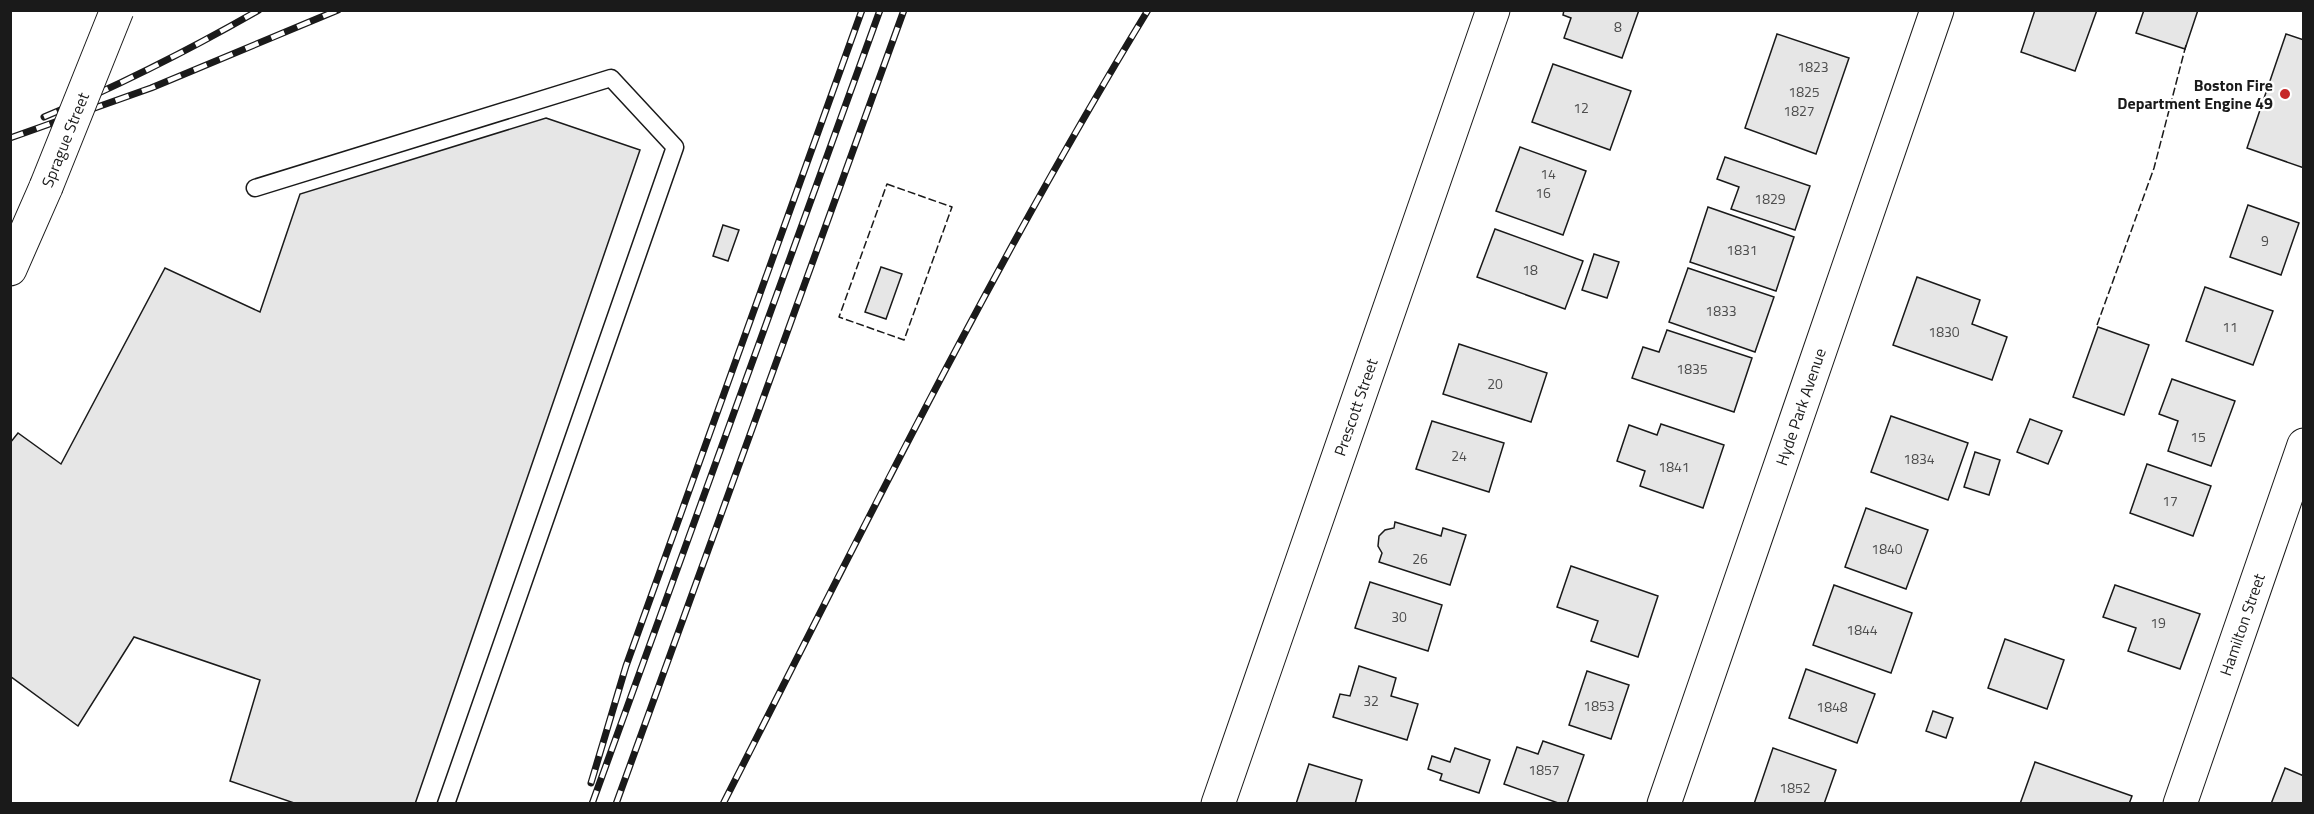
<svg xmlns="http://www.w3.org/2000/svg" width="2314" height="814" font-family="'Titillium Web',sans-serif">
  <rect width="100%" height="100%" fill="#fff"/>
  <g fill="#e6e6e6" stroke="#1a1a1a" stroke-width="1.5">
    <polygon points="1564,10 1639,10 1622,58 1564,38 1571,18 1563,15"/>
    <polygon points="2035,10 2097,10 2075,71 2021,52"/>
    <polygon points="2144,10 2198,10 2185,49 2136,33"/>
    <polygon points="1777,34 1849,58 1816,154 1745,128"/>
    <polygon points="2286,34 2304,40 2304,168 2247,148"/>
    <polygon points="1553,64 1631,91 1610,150 1532,122"/>
    <polygon points="546,118 640,150 415,804 297,804 230,781 260,680 134,637 78,726 10,676 10,443 18,433 61,464 165,268 260,312 300,194"/>
    <polygon points="1520,147 1586,171 1563,235 1496,211"/>
    <polygon points="1725,157 1810,186 1795,230 1731,209 1739,187 1717,179"/>
    <polygon points="2248,205 2299,223 2281,275 2230,257"/>
    <polygon points="1708,207 1794,237 1776,291 1690,262"/>
    <polygon points="723,225 739,230 728,261 713,256"/>
    <polygon points="1495,229 1583,261 1565,309 1477,277"/>
    <polygon points="1594,254 1619,262 1607,298 1582,290"/>
    <polygon points="881,267 902,274 886,319 865,312"/>
    <polygon points="1688,268 1774,297 1755,352 1669,322"/>
    <polygon points="1917,277 1980,300 1972,324 2007,337 1992,380 1893,345"/>
    <polygon points="2205,287 2273,311 2253,365 2186,341"/>
    <polygon points="2098,327 2149,345 2124,415 2073,397"/>
    <polygon points="1667,330 1752,358 1734,412 1632,378 1643,347 1659,352"/>
    <polygon points="1459,344 1547,373 1531,422 1443,394"/>
    <polygon points="2172,379 2235,401 2211,466 2168,451 2178,421 2159,414"/>
    <polygon points="1891,416 1968,443 1948,500 1871,472"/>
    <polygon points="2030,419 2062,431 2048,464 2017,452"/>
    <polygon points="1432,421 1504,443 1489,492 1416,469"/>
    <polygon points="1661,424 1724,445 1703,508 1640,486 1645,471 1617,461 1629,425 1657,435"/>
    <polygon points="1975,452 2000,460 1989,495 1964,487"/>
    <polygon points="2147,464 2211,486 2193,536 2130,513"/>
    <polygon points="1866,508 1928,530 1906,589 1845,567"/>
    <polygon points="1395,522 1441,536 1443,528 1466,535 1450,585 1379,562 1382,553 1378,546 1379,536 1385,530 1394,528"/>
    <polygon points="1571,566 1658,596 1638,657 1591,641 1598,621 1557,607"/>
    <polygon points="1370,582 1442,605 1428,651 1355,628"/>
    <polygon points="1834,585 1912,613 1891,673 1813,645"/>
    <polygon points="2115,585 2200,614 2180,669 2128,651 2136,628 2103,617"/>
    <polygon points="2005,639 2064,660 2047,709 1988,688"/>
    <polygon points="1359,666 1396,678 1391,696 1418,704 1407,740 1333,717 1340,694 1350,696"/>
    <polygon points="1806,669 1875,694 1857,743 1789,718"/>
    <polygon points="1587,671 1629,685 1611,739 1569,725"/>
    <polygon points="1933,711 1953,718 1946,738 1926,731"/>
    <polygon points="1543,741 1584,755 1567,804 1561,804 1504,784 1517,747 1538,754"/>
    <polygon points="1455,748 1490,760 1479,793 1440,780 1442,774 1428,769 1432,756 1450,762"/>
    <polygon points="1773,748 1836,770 1824,804 1754,804"/>
    <polygon points="2035,762 2132,796 2129,804 2020,804"/>
    <polygon points="1309,764 1362,780 1355,804 1296,804"/>
    <polygon points="2285,768 2304,776 2304,804 2271,804"/>
  </g>
  <g fill="none" stroke-linecap="round" stroke-linejoin="round">
    <g stroke="#1a1a1a" stroke-width="19">
      <polyline id="lane" points="255,188 611,78 675,147 446,804"/>
    </g>
    <g stroke="#1a1a1a" stroke-width="35">
      <g id="street">
        <path id="s1" d="M 1218,804 L 1493,10"/>
        <path id="s2" d="M 1664,804 L 1937,10"/>
        <path id="s3" d="M 2180,804 L 2304,445"/>
      </g>
    </g>
    <g stroke="#1a1a1a" stroke-width="35">
      <polyline id="secondary" points="10,269 46,187"/>
    </g>
    <use href="#lane" stroke="#fff" stroke-width="16"/>
    <use href="#street" stroke="#fff" stroke-width="33"/>
    <use href="#secondary" stroke="#fff" stroke-width="33"/>
    <g stroke="#1a1a1a" stroke-width="7">
      <g id="rail">
        <path d="M 44,117 C 118,86 189,50 259,10"/>
        <polyline points="10,138 151,88 338,10"/>
        <polyline points="591,783 626,666 862,10"/>
        <polyline points="592,804 880,10"/>
        <polyline points="616,804 904,10"/>
        <path d="M 723,804 C 859,537 992,266 1148,10"/>
      </g>
    </g>
    <use href="#rail" stroke="#fff" stroke-width="4.5" stroke-dasharray="14" stroke-linecap="butt"/>
    <g stroke="#1a1a1a" stroke-width="35" stroke-linecap="butt">
      <g id="secondary-bridge">
        <path id="s4" d="M 46,187 L 117,10"/>
      </g>
    </g>
    <use href="#secondary-bridge" stroke="#fff" stroke-width="33"/>
    <g stroke="#1a1a1a" stroke-width="1.5" stroke-dasharray="8 3" stroke-linecap="butt">
      <polygon points="887,184 952,207 904,340 839,317"/>
      <polyline points="2097,325 2154,168 2186,45"/>
    </g>
  </g>
  <circle fill="#c62828" stroke="#fff" stroke-width="2" cx="2285" cy="94" r="6"/>
  <g text-anchor="middle" dominant-baseline="central" stroke-width="4.5" stroke-linejoin="round" paint-order="stroke">
    <g font-size="14" fill="#4d4d4d">
      <text x="1618" y="26">8</text>
      <text x="1813" y="66">1823</text>
      <text x="1804" y="91">1825</text>
      <text x="1581" y="107">12</text>
      <text x="1799" y="110">1827</text>
      <text x="1548" y="173">14</text>
      <text x="1543" y="192">16</text>
      <text x="1770" y="198">1829</text>
      <text x="2265" y="240">9</text>
      <text x="1742" y="249">1831</text>
      <text x="1530" y="269">18</text>
      <text x="1721" y="310">1833</text>
      <text x="2230" y="326">11</text>
      <text x="1944" y="331">1830</text>
      <text x="1692" y="368">1835</text>
      <text x="1495" y="383">20</text>
      <text x="2198" y="436">15</text>
      <text x="1459" y="455">24</text>
      <text x="1919" y="458">1834</text>
      <text x="1674" y="466">1841</text>
      <text x="2170" y="500">17</text>
      <text x="1887" y="548">1840</text>
      <text x="1420" y="558">26</text>
      <text x="1399" y="616">30</text>
      <text x="2158" y="622">19</text>
      <text x="1862" y="629">1844</text>
      <text x="1371" y="700">32</text>
      <text x="1599" y="705">1853</text>
      <text x="1832" y="706">1848</text>
      <text x="1544" y="769">1857</text>
      <text x="1795" y="787">1852</text>
    </g>
    <g font-size="16" font-weight="bold" fill="#1a1a1a" stroke="#fff" text-anchor="end">
      <text x="2273" y="85">Boston Fire<tspan x="2273" dy="18">Department Engine 49</tspan></text>
    </g>
    <g font-size="16" fill="#1a1a1a" stroke="#fff">
      <text stroke="none"><textPath href="#s4" startOffset="51">Sprague Street</textPath></text>
      <text stroke="none"><textPath href="#s1" startOffset="420">Prescott Street</textPath></text>
      <text stroke="none"><textPath href="#s2" startOffset="420">Hyde Park Avenue</textPath></text>
      <text stroke="none"><textPath href="#s3" startOffset="190">Hamilton Street</textPath></text>
    </g>
  </g>
  <rect width="2314" height="814" fill="none" stroke="#1a1a1a" stroke-width="24"/>
</svg>
